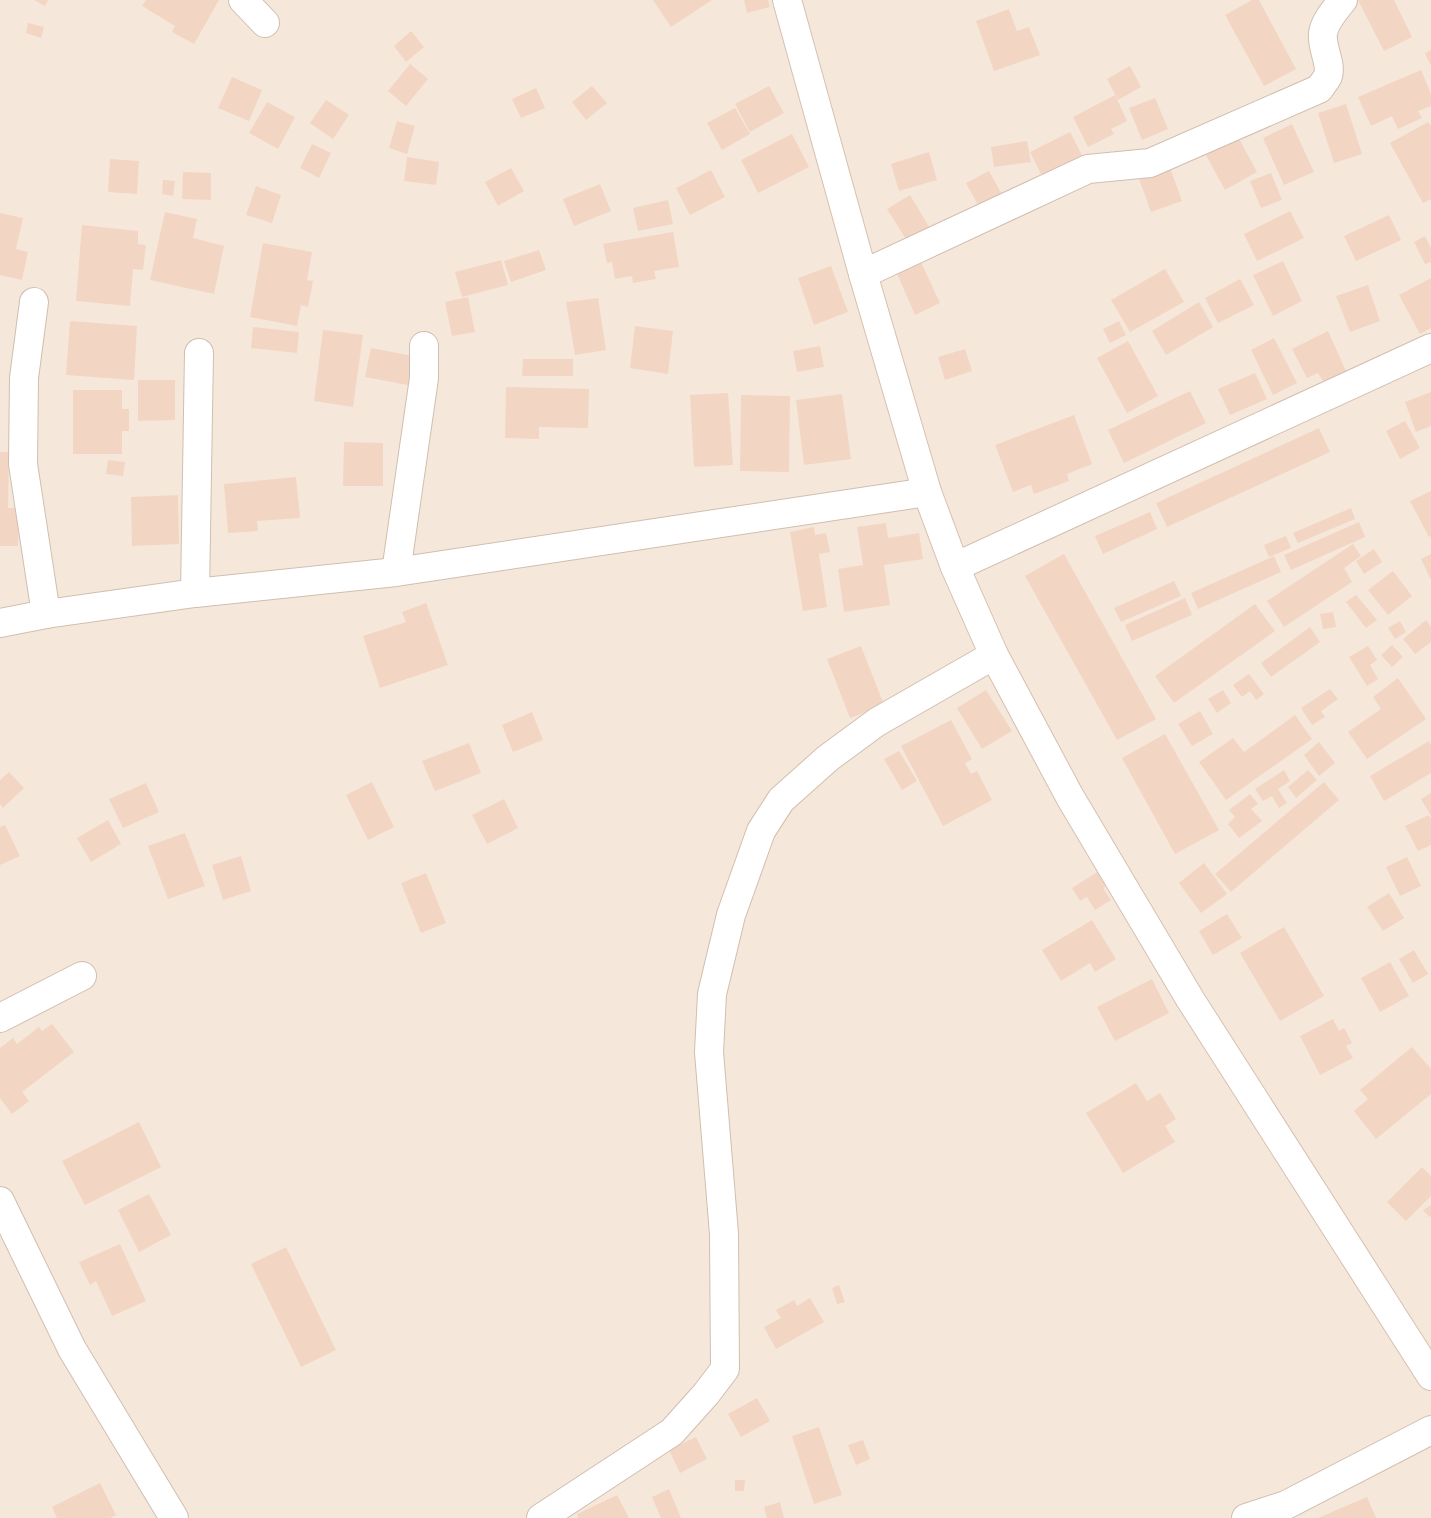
<svg xmlns="http://www.w3.org/2000/svg" width="1431" height="1518" font-family="'Exo 2',sans-serif">
  <rect width="100%" height="100%" fill="#fdf6ec"/>
  <rect fill="#f5e8da" x="0" y="0" width="1431" height="1518"/>
  <g fill="#f3d5c3">
    <polygon points="34,0 48,0 45,6"/>
    <polygon points="146,0 219,0 194,44 172,32 175,26 142,6"/>
    <polygon points="653,0 712,0 671,27"/>
    <polygon points="744,0 768,0 770,7 747,13"/>
    <polygon points="1252,0 1259,0 1296,69 1264,86 1225,15"/>
    <polygon points="1358,0 1394,0 1412,37 1384,51"/>
    <polygon points="1009,9 1017,31 1029,27 1040,55 994,71 976,21"/>
    <polygon points="28,23 44,27 41,38 26,33"/>
    <polygon points="411,31 424,47 406,62 394,46"/>
    <polygon points="1431,50 1431,66 1425,53"/>
    <polygon points="410,64 428,79 406,106 388,91"/>
    <polygon points="1130,66 1141,87 1118,100 1107,79"/>
    <polygon points="1421,70 1431,94 1431,106 1418,111 1422,118 1398,129 1392,116 1371,126 1358,97"/>
    <polygon points="232,77 262,90 249,121 218,108"/>
    <polygon points="592,86 607,103 586,120 572,102"/>
    <polygon points="769,86 784,113 750,132 735,104"/>
    <polygon points="536,88 545,108 521,118 512,99"/>
    <polygon points="1115,95 1127,121 1111,129 1114,134 1088,147 1073,117"/>
    <polygon points="1155,98 1168,129 1142,140 1129,108"/>
    <polygon points="326,100 349,115 333,139 310,123"/>
    <polygon points="267,102 295,117 278,149 249,133"/>
    <polygon points="1346,104 1362,154 1334,163 1318,113"/>
    <polygon points="735,108 750,134 722,150 707,123"/>
    <polygon points="397,121 415,126 407,154 389,148"/>
    <polygon points="1428,122 1431,126 1431,199 1423,203 1390,143"/>
    <polygon points="1292,124 1314,172 1284,185 1263,138"/>
    <polygon points="1235,131 1257,172 1225,190 1202,148"/>
    <polygon points="1070,132 1084,159 1044,180 1030,152"/>
    <polygon points="792,134 809,167 758,193 741,160"/>
    <polygon points="1027,141 1031,162 994,167 991,147"/>
    <polygon points="312,144 331,153 319,178 300,168"/>
    <polygon points="929,152 937,180 899,191 891,164"/>
    <polygon points="407,157 439,162 436,185 404,181"/>
    <polygon points="110,159 139,161 137,194 108,192"/>
    <polygon points="1169,165 1182,201 1151,212 1138,176"/>
    <polygon points="511,168 524,191 498,206 485,182"/>
    <polygon points="711,170 725,197 690,215 676,188"/>
    <polygon points="989,171 1005,200 982,212 966,183"/>
    <polygon points="183,172 211,173 211,200 182,199"/>
    <polygon points="1271,173 1282,200 1261,208 1250,181"/>
    <polygon points="163,180 175,181 173,196 162,194"/>
    <polygon points="600,184 611,211 574,226 563,199"/>
    <polygon points="256,186 281,195 272,223 246,215"/>
    <polygon points="910,195 931,230 909,244 887,209"/>
    <polygon points="668,200 673,224 638,231 633,208"/>
    <polygon points="1290,211 1304,238 1257,261 1244,234"/>
    <polygon points="165,212 197,219 193,238 224,246 214,294 150,280"/>
    <polygon points="0,213 23,218 16,249 28,252 22,280 0,275"/>
    <polygon points="1389,215 1401,240 1356,261 1344,236"/>
    <polygon points="82,225 138,231 138,244 146,245 143,270 133,269 130,306 76,301"/>
    <polygon points="673,232 679,267 654,271 656,279 633,283 632,276 615,279 612,262 607,263 603,244"/>
    <polygon points="1425,236 1431,248 1431,262 1425,264 1414,242"/>
    <polygon points="263,243 312,252 307,280 313,281 308,307 301,305 297,326 250,317"/>
    <polygon points="539,250 546,270 511,282 504,261"/>
    <polygon points="919,258 940,303 915,315 895,269"/>
    <polygon points="501,260 508,285 462,297 455,272"/>
    <polygon points="1283,261 1302,301 1273,316 1253,275"/>
    <polygon points="831,266 848,312 814,325 798,278"/>
    <polygon points="1165,269 1184,302 1130,332 1111,300"/>
    <polygon points="1431,278 1431,328 1420,334 1399,295"/>
    <polygon points="1240,279 1254,305 1218,323 1205,298"/>
    <polygon points="1368,285 1380,321 1350,332 1336,296"/>
    <polygon points="468,297 475,332 452,336 445,302"/>
    <polygon points="598,298 606,350 575,355 566,302"/>
    <polygon points="1199,302 1213,327 1166,355 1152,331"/>
    <polygon points="70,321 137,326 134,380 66,375"/>
    <polygon points="1119,321 1126,335 1110,343 1103,329"/>
    <polygon points="635,326 673,331 668,374 630,368"/>
    <polygon points="253,327 299,332 297,353 251,348"/>
    <polygon points="323,330 363,335 353,407 314,401"/>
    <polygon points="1328,331 1346,371 1323,381 1318,373 1307,378 1292,349"/>
    <polygon points="1274,338 1297,383 1273,395 1251,350"/>
    <polygon points="1128,341 1158,396 1127,413 1097,358"/>
    <polygon points="820,346 824,367 797,372 793,351"/>
    <polygon points="371,348 418,357 413,386 365,377"/>
    <polygon points="965,349 972,371 945,380 938,357"/>
    <polygon points="523,359 573,359 573,376 522,376"/>
    <polygon points="1255,373 1267,399 1230,415 1218,389"/>
    <polygon points="138,380 175,380 175,420 138,421"/>
    <polygon points="506,387 589,389 588,428 539,427 539,439 505,438"/>
    <polygon points="73,390 122,390 122,409 129,409 129,431 122,431 122,454 73,454"/>
    <polygon points="1190,391 1206,423 1124,463 1108,430"/>
    <polygon points="1431,392 1431,426 1416,432 1405,402"/>
    <polygon points="728,393 733,465 694,467 690,395"/>
    <polygon points="842,394 851,459 804,465 796,400"/>
    <polygon points="741,395 790,396 789,472 740,471"/>
    <polygon points="1074,415 1092,464 1067,474 1069,481 1034,494 1031,485 1013,492 995,445"/>
    <polygon points="1405,421 1420,448 1400,459 1386,431"/>
    <polygon points="1319,428 1330,452 1167,527 1156,503"/>
    <polygon points="344,442 383,443 383,486 343,486"/>
    <polygon points="0,452 9,452 8,508 19,508 18,546 0,546"/>
    <polygon points="108,460 125,462 123,476 106,474"/>
    <polygon points="296,477 300,518 257,521 258,531 228,533 224,484"/>
    <polygon points="1431,492 1431,536 1429,537 1410,501 1431,491"/>
    <polygon points="178,495 179,544 132,546 131,497"/>
    <polygon points="1351,508 1355,519 1298,543 1293,533"/>
    <polygon points="1150,512 1157,529 1103,554 1095,536"/>
    <polygon points="1359,522 1365,537 1291,570 1284,555"/>
    <polygon points="886,523 888,538 919,533 923,559 884,565 890,605 844,612 838,569 863,565 857,527"/>
    <polygon points="814,527 815,535 826,533 830,552 819,554 827,607 803,611 790,532"/>
    <polygon points="1286,536 1291,548 1269,557 1264,545"/>
    <polygon points="1353,544 1361,556 1344,568 1352,582 1284,627 1267,601"/>
    <polygon points="1374,549 1382,562 1364,574 1356,561"/>
    <polygon points="1064,554 1156,719 1117,740 1025,576"/>
    <polygon points="1431,554 1431,580 1421,559"/>
    <polygon points="1274,556 1281,572 1198,609 1191,593"/>
    <polygon points="1393,571 1412,596 1388,615 1368,590"/>
    <polygon points="1174,581 1181,596 1121,622 1114,608"/>
    <polygon points="1356,595 1377,620 1366,628 1346,602"/>
    <polygon points="1185,598 1192,615 1132,641 1125,625"/>
    <polygon points="426,603 448,665 380,688 363,636 406,622 402,612"/>
    <polygon points="1255,604 1275,631 1174,703 1155,676"/>
    <polygon points="1333,612 1336,627 1323,629 1320,614"/>
    <polygon points="1426,620 1431,627 1431,642 1415,654 1403,639"/>
    <polygon points="1400,621 1406,632 1395,639 1388,628"/>
    <polygon points="1310,627 1320,642 1271,677 1261,663"/>
    <polygon points="1392,645 1403,657 1392,667 1381,655"/>
    <polygon points="861,646 884,705 850,718 827,659"/>
    <polygon points="1368,646 1377,660 1370,665 1378,679 1367,686 1349,657"/>
    <polygon points="1249,674 1264,694 1256,700 1250,691 1242,697 1233,685"/>
    <polygon points="1398,678 1426,719 1367,759 1348,732 1381,709 1373,697"/>
    <polygon points="1330,689 1338,699 1321,711 1325,717 1312,725 1301,708"/>
    <polygon points="986,690 1012,731 982,749 957,708"/>
    <polygon points="1223,690 1231,703 1217,713 1208,699"/>
    <polygon points="1200,711 1213,734 1192,746 1178,724"/>
    <polygon points="532,712 543,740 513,752 502,725"/>
    <polygon points="1295,715 1312,739 1226,800 1199,762 1233,738 1244,752"/>
    <polygon points="951,720 972,759 965,763 971,774 977,771 992,800 943,826 901,746"/>
    <polygon points="1165,734 1219,830 1175,854 1122,758"/>
    <polygon points="1429,741 1431,745 1431,773 1384,801 1370,776"/>
    <polygon points="1319,742 1335,763 1319,776 1304,755"/>
    <polygon points="469,743 481,773 435,791 422,761"/>
    <polygon points="899,751 917,781 902,790 884,759"/>
    <polygon points="1284,770 1290,781 1278,789 1287,803 1279,808 1272,796 1263,801 1255,789"/>
    <polygon points="1308,770 1317,780 1296,798 1288,787"/>
    <polygon points="9,772 24,788 3,808 0,804 0,780"/>
    <polygon points="372,782 394,827 368,840 346,795"/>
    <polygon points="1324,782 1339,800 1231,892 1215,874"/>
    <polygon points="146,783 159,812 123,828 109,799"/>
    <polygon points="1431,793 1431,816 1421,799"/>
    <polygon points="1250,794 1258,804 1251,809 1262,821 1239,838 1228,824 1235,817 1229,810"/>
    <polygon points="504,799 518,828 487,844 472,815"/>
    <polygon points="1429,815 1431,819 1431,845 1418,851 1405,826"/>
    <polygon points="108,820 121,844 91,862 77,838"/>
    <polygon points="5,825 20,856 0,865 0,827"/>
    <polygon points="185,833 205,886 168,899 148,846"/>
    <polygon points="241,856 251,891 223,900 212,865"/>
    <polygon points="1407,857 1421,886 1400,896 1386,867"/>
    <polygon points="1204,863 1227,894 1201,913 1179,883"/>
    <polygon points="1099,871 1108,885 1103,888 1111,900 1095,910 1087,897 1080,901 1072,888"/>
    <polygon points="426,873 446,923 421,933 401,883"/>
    <polygon points="1389,893 1404,918 1383,931 1367,907"/>
    <polygon points="1227,914 1242,938 1213,955 1199,931"/>
    <polygon points="1092,920 1116,959 1095,972 1090,963 1061,981 1042,950"/>
    <polygon points="1284,927 1324,996 1280,1021 1240,953"/>
    <polygon points="1414,950 1428,974 1413,983 1399,959"/>
    <polygon points="1390,962 1409,996 1380,1012 1361,978"/>
    <polygon points="1152,979 1169,1013 1115,1041 1097,1007"/>
    <polygon points="1333,1019 1339,1031 1344,1028 1352,1043 1346,1046 1353,1058 1320,1075 1300,1036"/>
    <polygon points="52,1024 74,1052 22,1092 29,1101 12,1114 0,1098 0,1048 13,1038 17,1044 39,1027 42,1031"/>
    <polygon points="1412,1047 1431,1069 1431,1094 1376,1139 1354,1111 1368,1099 1360,1090"/>
    <polygon points="1136,1083 1147,1101 1160,1093 1176,1119 1165,1126 1175,1142 1123,1173 1086,1113"/>
    <polygon points="139,1122 161,1167 85,1205 62,1161"/>
    <polygon points="1422,1167 1431,1176 1431,1196 1406,1221 1387,1202"/>
    <polygon points="149,1194 171,1235 139,1252 118,1210"/>
    <polygon points="1431,1205 1431,1216 1429,1217 1423,1210"/>
    <polygon points="120,1244 146,1301 112,1316 96,1281 90,1285 79,1262"/>
    <polygon points="286,1247 336,1350 301,1367 251,1264"/>
    <polygon points="839,1285 845,1302 837,1304 832,1288"/>
    <polygon points="810,1298 824,1322 776,1349 764,1327 781,1318 776,1310 794,1300 797,1306"/>
    <polygon points="757,1398 770,1421 741,1437 728,1414"/>
    <polygon points="819,1427 842,1495 814,1504 792,1436"/>
    <polygon points="696,1437 707,1459 680,1473 669,1450"/>
    <polygon points="863,1440 870,1459 856,1465 848,1445"/>
    <polygon points="735,1480 745,1480 744,1491 735,1491"/>
    <polygon points="100,1483 116,1515 110,1518 57,1518 52,1507"/>
    <polygon points="669,1489 681,1518 661,1518 652,1497"/>
    <polygon points="617,1495 629,1518 578,1518 577,1514"/>
    <polygon points="1367,1497 1376,1518 1318,1518"/>
    <polygon points="780,1502 784,1518 767,1518 764,1507"/>
  </g>
  <g fill="none" stroke-linecap="round" stroke-linejoin="round">
    <g stroke="#d1beb0" stroke-width="30">
      <g id="street">
        <polyline points="243,0 265,23"/>
        <path d="M 863,274 L 1088,169 L 1150,163 L 1319,89 C 1322,85 1326,80 1328,76 C 1332,64 1321,47 1323,33 C 1325,21 1335,10 1343,0"/>
        <polyline points="34,302 24,378 23,464 46,614"/>
        <polyline points="955,567 1431,348"/>
        <polyline points="396,572 424,378 424,346"/>
        <polyline points="195,593 199,353"/>
        <polyline points="0,623 46,614 195,593 396,572 927,492"/>
        <polyline points="0,1018 82,976"/>
        <polyline points="0,1201 72,1349 174,1518"/>
        <polyline points="541,1518 672,1432 706,1394 725,1369 724,1234 709,1052 712,994 731,915 761,831 781,800 828,758 877,722 994,655"/>
        <polyline points="1246,1518 1286,1505 1431,1430"/>
      </g>
    </g>
    <g stroke="#d6c0b0" stroke-width="30">
      <polyline id="secondary" points="787,0 863,274 927,492 955,567 994,655 1070,797 1190,999 1431,1376"/>
    </g>
    <use href="#street" stroke="#fff" stroke-width="28"/>
    <use href="#secondary" stroke="#fff" stroke-width="28"/>
  </g>
</svg>
